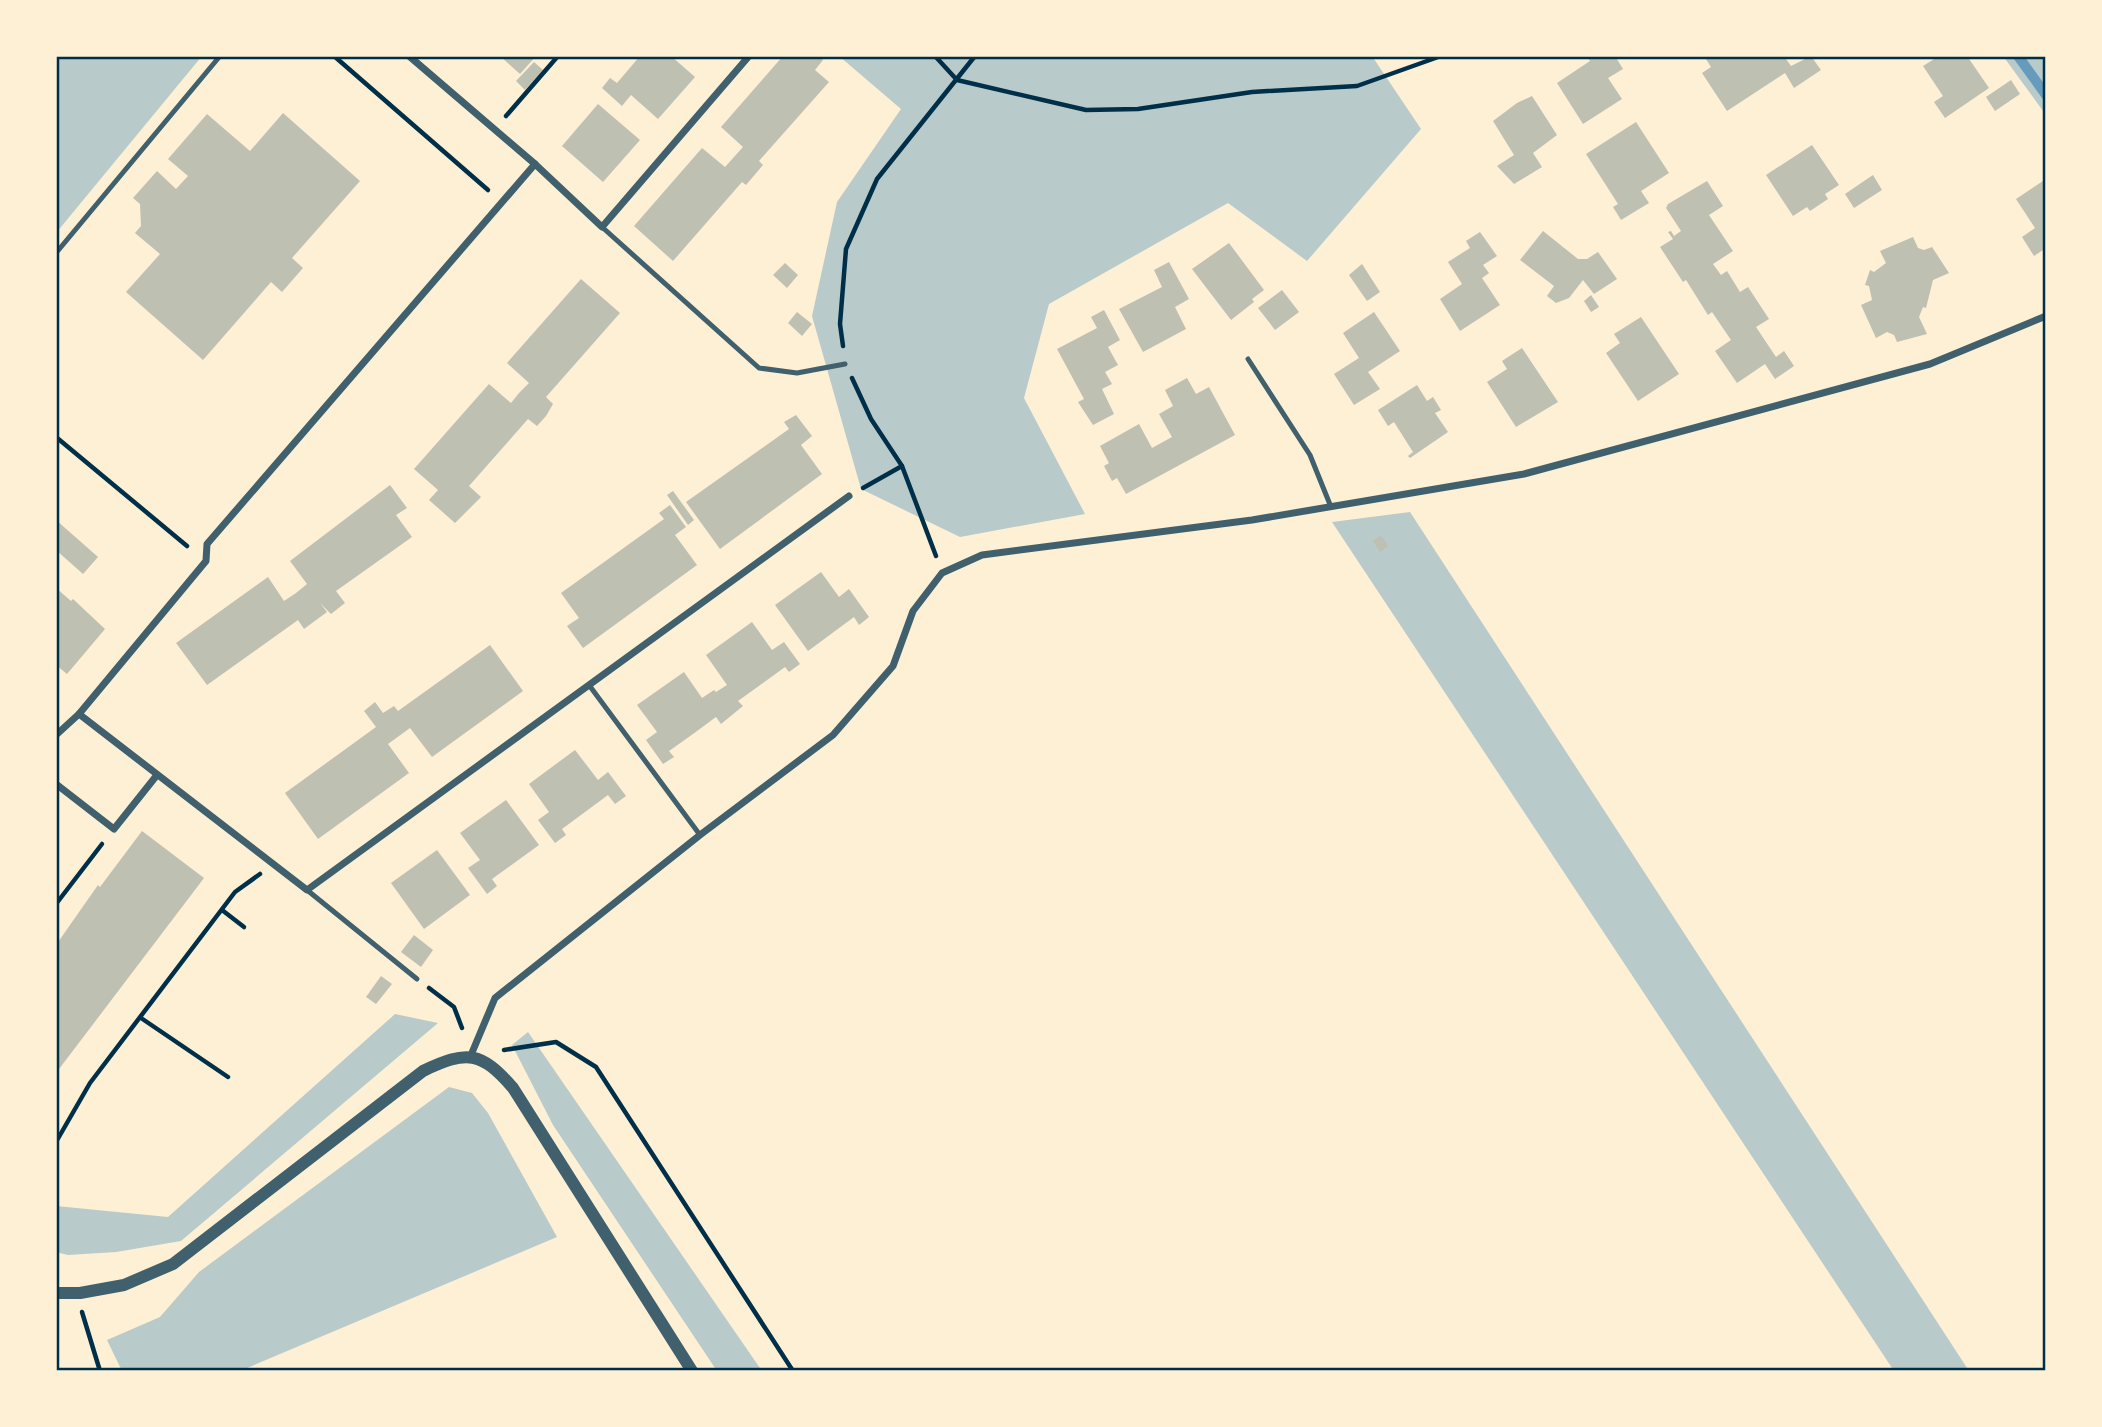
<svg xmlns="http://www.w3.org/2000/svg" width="2102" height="1427" font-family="'Sofia Sans Condensed',sans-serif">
  <rect width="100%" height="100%" fill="#fdf0d5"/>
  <g fill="#b9caca">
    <polygon points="56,56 202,56 56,233"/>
    <polygon points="839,56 1413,56 1374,59 1421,129 1307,261 1228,203 1049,304 1024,398 1085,514 960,537 861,489 812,316 837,202 901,109"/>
    <polygon points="2003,56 2046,56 2046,115"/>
    <polygon points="1410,512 1969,1371 1894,1371 1332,522"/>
    <polygon points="395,1014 438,1023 181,1241 116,1252 68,1255 56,1252 56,1206 168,1217"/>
    <polygon points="528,1032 762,1371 717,1371 553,1125 512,1045"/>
    <polygon points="449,1087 472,1093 488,1113 557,1237 240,1371 122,1371 107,1340 160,1317 199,1272"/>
  </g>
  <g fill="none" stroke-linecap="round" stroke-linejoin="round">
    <polyline stroke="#669bbc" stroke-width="10" points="2018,56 2046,95"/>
  </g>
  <g fill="#bec0b2">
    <polygon points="500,56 536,56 520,74"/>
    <polygon points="640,56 671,56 695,77 658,119 631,95 622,106 602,88 610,78 617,83"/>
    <polygon points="783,56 818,56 823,60 815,70 829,82 759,161 763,165 746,185 742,182 673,261 634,226 702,148 725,167 743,147 721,127"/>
    <polygon points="1587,56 1615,56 1623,69 1608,78 1622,99 1583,124 1557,83 1590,61"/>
    <polygon points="1704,56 1784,56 1791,66 1811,56 1821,70 1794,88 1785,73 1727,111 1702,73 1711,67"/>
    <polygon points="1939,56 1967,56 1989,88 1945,118 1934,102 1943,96 1923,66"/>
    <polygon points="534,62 543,70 525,90 516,81"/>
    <polygon points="2011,80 2020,94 1995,111 1986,97"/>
    <polygon points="1532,96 1557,135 1533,153 1542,167 1514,184 1497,166 1514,155 1493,121 1517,103"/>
    <polygon points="598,104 640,140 603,182 562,146"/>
    <polygon points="283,113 360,181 292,258 303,268 282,292 271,282 203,360 126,292 160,254 135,233 141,226 140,204 133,198 157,171 176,189 188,176 168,159 207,114 250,151"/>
    <polygon points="1636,122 1669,173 1641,191 1649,203 1621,220 1613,207 1618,204 1586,154"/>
    <polygon points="1812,145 1839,185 1825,194 1828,199 1810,211 1807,207 1793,216 1766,175"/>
    <polygon points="1873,175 1882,190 1854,208 1845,194"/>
    <polygon points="2046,179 2046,248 2034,256 2022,237 2035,228 2016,199"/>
    <polygon points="1707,181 1723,206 1709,215 1733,251 1713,264 1721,275 1727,271 1740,292 1748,287 1769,319 1756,327 1776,357 1784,351 1794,366 1775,379 1765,364 1737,383 1715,351 1731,340 1712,312 1708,315 1686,280 1683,282 1660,247 1673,239 1668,232 1671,231 1674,236 1681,231 1666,208 1668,204"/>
    <polygon points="1543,231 1578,259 1587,259 1598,252 1617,279 1594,294 1583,280 1569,298 1556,303 1547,296 1554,286 1520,260"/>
    <polygon points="1480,232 1497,256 1483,265 1489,273 1482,278 1500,305 1460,331 1440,299 1462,284 1448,262 1470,248 1466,241"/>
    <polygon points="1913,237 1918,248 1924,250 1932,247 1949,273 1933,280 1926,308 1923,307 1919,317 1927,334 1897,342 1894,335 1887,332 1876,338 1861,305 1872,300 1869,286 1865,285 1870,270 1874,272 1886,263 1880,251"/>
    <polygon points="1229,243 1264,290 1252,299 1254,302 1231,320 1192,269"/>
    <polygon points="1169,262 1189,299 1175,307 1186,329 1143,352 1119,309 1162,287 1154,270"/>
    <polygon points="785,263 798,275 787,288 773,275"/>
    <polygon points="1362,264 1380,292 1367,301 1349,275"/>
    <polygon points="581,279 620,313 546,397 553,404 546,416 537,426 528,419 469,486 481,497 455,523 429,500 438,490 414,469 489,384 511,403 519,393 529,383 507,363"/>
    <polygon points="1282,290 1299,312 1275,330 1258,308"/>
    <polygon points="1591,295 1599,307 1591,312 1584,301"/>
    <polygon points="1104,310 1120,340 1108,347 1118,365 1105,372 1112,384 1102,389 1114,414 1093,425 1078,402 1084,399 1057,349 1097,328 1091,317"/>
    <polygon points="797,312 812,324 802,336 788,323"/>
    <polygon points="1374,312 1400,351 1368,372 1380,389 1354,405 1334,374 1359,358 1343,333"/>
    <polygon points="1641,317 1679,374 1638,401 1606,353 1620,343 1614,334"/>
    <polygon points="1522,348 1558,402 1516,427 1487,382 1507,369 1502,361"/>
    <polygon points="1187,378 1196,394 1209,387 1235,435 1126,494 1117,478 1112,481 1104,466 1109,463 1100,446 1139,424 1152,448 1172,437 1159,414 1173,406 1165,390"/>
    <polygon points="1417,385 1427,401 1433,397 1441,410 1435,413 1448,432 1410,458 1408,456 1413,452 1394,422 1388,426 1378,410"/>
    <polygon points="796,415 812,436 801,445 822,474 720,549 686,502 789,429 784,422"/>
    <polygon points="390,485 407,508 396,515 412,537 336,591 345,603 331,614 320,603 327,612 304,629 298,620 207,685 176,643 268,577 284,601 296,593 307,584 290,561"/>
    <polygon points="673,491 694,520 688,525 667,495"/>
    <polygon points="670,505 686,527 675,535 697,565 583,648 567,626 579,618 561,593 664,519 659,513"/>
    <polygon points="56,520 98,557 83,574 56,550"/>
    <polygon points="1381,535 1388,546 1380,552 1373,541"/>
    <polygon points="821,572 839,597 849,589 869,617 859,625 854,617 808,651 775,605"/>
    <polygon points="56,588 71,601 73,599 105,629 67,674 56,665"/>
    <polygon points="752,622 772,650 784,642 800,664 789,672 785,667 738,701 743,706 721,724 716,717 693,734 669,751 674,757 663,764 646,740 657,732 637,705 684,672 702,698 714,690 716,692 727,685 706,655"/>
    <polygon points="490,645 523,691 432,757 410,728 388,744 409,773 318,839 285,793 376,727 364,711 375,702 383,713 394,706 398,711"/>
    <polygon points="575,750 598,780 608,772 626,796 615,804 608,795 562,829 566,835 555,843 538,820 549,812 529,784"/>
    <polygon points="506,800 539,845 492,879 497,886 487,894 468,868 480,860 460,833"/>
    <polygon points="142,831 204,878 56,1073 56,945 98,885 100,887"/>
    <polygon points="437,850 470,895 424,929 391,883"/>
    <polygon points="414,935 433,950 421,967 401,952"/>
    <polygon points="381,976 392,984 376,1004 366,997"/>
  </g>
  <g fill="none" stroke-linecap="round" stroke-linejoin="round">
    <g stroke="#003049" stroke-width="4.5">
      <polyline points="334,56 488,190"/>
      <polyline points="935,56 957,80 1086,110 1138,109 1252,92 1357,86 1441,56"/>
      <polyline points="506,116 558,56"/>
      <polyline points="843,346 840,324 846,249 877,179 975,56"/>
      <polyline points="852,378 871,419 902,466 936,556"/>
      <polyline points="56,437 187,546"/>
      <polyline points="863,488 902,466"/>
      <polyline points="56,904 102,844"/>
      <polyline points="222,910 244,927"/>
      <polyline points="429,988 454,1007 462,1028"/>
      <polyline points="141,1018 228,1077"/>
      <polyline points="504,1050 556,1042 596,1067 793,1371"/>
      <polyline points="56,1142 90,1083 235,892 260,874"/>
      <polyline points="82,1312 100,1371"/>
    </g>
    <g stroke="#3f606c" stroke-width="5">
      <polyline points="602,227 759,368 797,373 845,364"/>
      <polyline points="56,253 220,56"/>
      <polyline points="1248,359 1310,455 1331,507"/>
      <polyline points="589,685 700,835"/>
      <polyline points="307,890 417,979"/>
    </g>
    <g stroke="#3f606c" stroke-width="7">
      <polyline points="409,56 535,164"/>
      <polyline points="79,714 206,561 207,544 535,164 602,227 749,56"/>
      <polyline points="56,735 79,714 307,890 849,496"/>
      <polyline points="56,784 114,829 157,775"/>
      <polyline points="471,1055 495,998 700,835 833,735 893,666 913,611 942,573 982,555 1252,520 1524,474 1930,364 2046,316"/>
    </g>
    <path stroke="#3f606c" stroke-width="12" d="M 56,1293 L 80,1293 L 124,1285 L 173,1264 L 423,1071 C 467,1050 481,1051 513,1088 L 692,1371"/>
  </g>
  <rect width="2102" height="1427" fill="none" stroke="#fdf0d5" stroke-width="116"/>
  <rect x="58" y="58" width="1986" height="1311" fill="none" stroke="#003049" stroke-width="2.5"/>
</svg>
